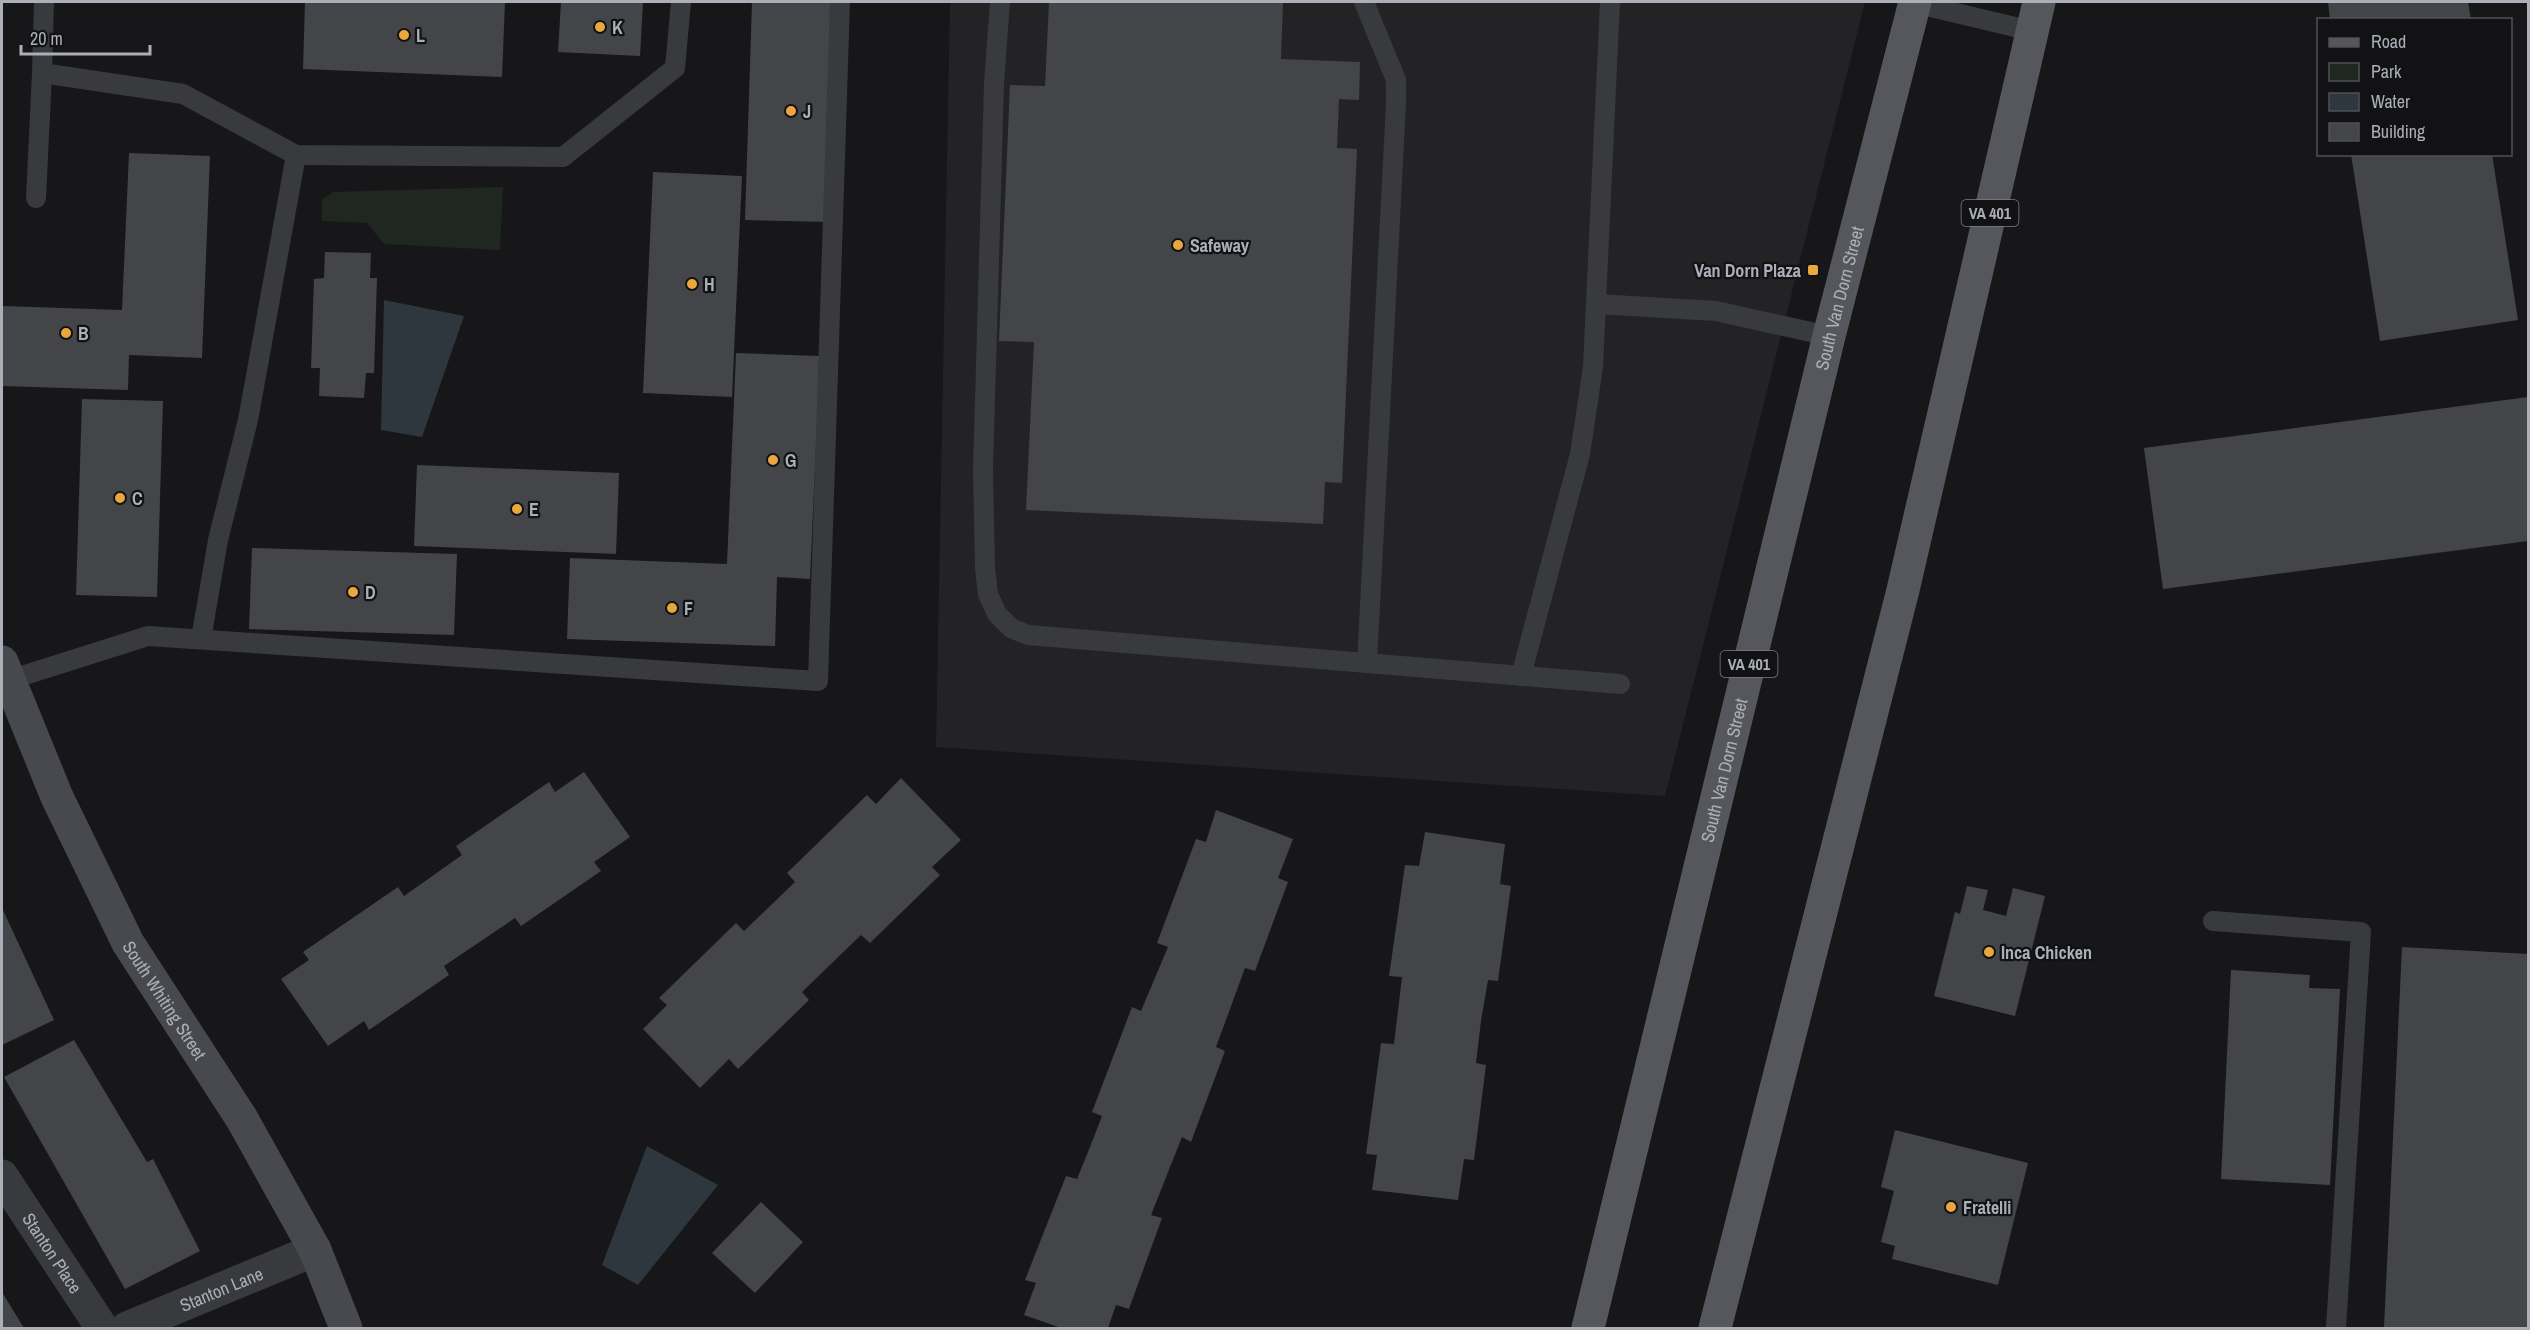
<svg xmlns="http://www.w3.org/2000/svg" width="2530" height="1330" font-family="'Archivo Narrow',sans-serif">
  <rect width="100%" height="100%" fill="#171719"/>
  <polygon fill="#232326" points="950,2 1865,2 1665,796 936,747"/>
  <polygon fill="#1f2720" points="503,187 500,250 384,244 367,223 322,221 322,200 333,192"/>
  <g fill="#2e373d">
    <polygon points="384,300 464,316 422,437 381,430"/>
    <polygon points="647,1146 718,1185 638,1285 602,1265"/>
  </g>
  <g fill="#444549">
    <polygon points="305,2 505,2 502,77 303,69"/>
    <polygon points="561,2 643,2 640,56 558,52"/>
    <polygon points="752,2 836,2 829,222 745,220"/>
    <polygon points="1049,2 1283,2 1281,59 1360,62 1359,100 1339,99 1337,148 1357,149 1342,483 1325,482 1323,524 1026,510 1034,342 999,341 1010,85 1045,86"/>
    <polygon points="2328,2 2468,2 2471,20 2330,20"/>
    <polygon points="129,153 210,156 202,358 129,355 128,390 2,386 2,306 122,310"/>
    <polygon points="2351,154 2492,154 2518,320 2380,341"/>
    <polygon points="653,172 742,176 732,397 643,393"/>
    <polygon points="325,252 371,253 370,278 377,278 374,373 366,373 364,398 319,396 320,368 311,368 314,279 324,278"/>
    <polygon points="736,353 820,356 810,579 777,577 775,646 567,639 570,558 727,564"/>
    <polygon points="2528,397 2528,541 2163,589 2144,448"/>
    <polygon points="82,399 163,401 157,597 76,595"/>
    <polygon points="417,465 619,473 616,554 414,546"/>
    <polygon points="252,548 457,554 454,635 249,629"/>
    <polygon points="584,772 630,837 594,862 601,871 521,926 515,918 444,966 449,975 369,1030 364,1021 328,1046 281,979 309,960 303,952 398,887 404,896 462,855 456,846 549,782 555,792"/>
    <polygon points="901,778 961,840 932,867 940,875 870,943 861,935 802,992 809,1000 738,1069 729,1059 700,1088 643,1029 667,1005 659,998 736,923 744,931 795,882 787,873 867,795 876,804"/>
    <polygon points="1216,810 1293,839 1278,878 1288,882 1255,971 1245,968 1216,1047 1225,1051 1191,1142 1182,1137 1151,1215 1162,1218 1129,1309 1116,1305 1108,1328 1061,1328 1024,1315 1036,1283 1025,1280 1066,1176 1077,1179 1090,1147 1102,1116 1092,1112 1132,1007 1141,1011 1168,947 1157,943 1196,839 1206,842"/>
    <polygon points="1425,832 1505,844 1500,884 1511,886 1498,981 1488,980 1481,1021 1476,1063 1486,1065 1474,1160 1464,1159 1458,1200 1372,1190 1377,1155 1366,1154 1381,1043 1394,1044 1402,977 1389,976 1405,865 1419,866"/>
    <polygon points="1967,886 1988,890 1983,910 2006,916 2013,888 2045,896 2015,1016 1934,996 1955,912 1960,914"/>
    <polygon points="2,908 54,1020 2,1045"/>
    <polygon points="2402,947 2528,954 2528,1328 2384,1328"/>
    <polygon points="2231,970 2310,975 2309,988 2340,989 2330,1185 2221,1179"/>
    <polygon points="74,1040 147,1162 153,1159 200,1251 125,1289 4,1077"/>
    <polygon points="1895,1130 2028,1163 1998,1285 1892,1259 1895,1246 1881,1242 1894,1191 1881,1187"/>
    <polygon points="761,1202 803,1242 755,1293 712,1253"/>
    <polygon points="2,1292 19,1320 24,1328 2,1328"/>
  </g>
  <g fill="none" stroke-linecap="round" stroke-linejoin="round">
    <g stroke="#383a3e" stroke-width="20">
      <polyline points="44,2 42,73 183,94 296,155 563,157 675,68 681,2"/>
      <polyline points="1000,2 994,84 983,470 985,568 988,594 997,614 1011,628 1028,635 1620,684"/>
      <polyline points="1364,2 1396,80 1396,104 1367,663"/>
      <polyline points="1910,2 2032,31"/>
      <polyline points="36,198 42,73"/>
      <polyline points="1597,304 1716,311 1829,336"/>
      <polyline points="201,639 218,540 248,420 296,155"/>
      <polyline points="1521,676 1580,454 1593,367 1610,2"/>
      <polyline points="9,680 148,636 818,681 840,2"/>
      <polyline points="2213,921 2361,932 2336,1328"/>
    </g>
    <g stroke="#383a3e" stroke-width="33">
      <path id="s1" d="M 2,1176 L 102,1328"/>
      <path id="s2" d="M 127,1328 L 315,1250"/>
    </g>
    <path stroke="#47494e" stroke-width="33" id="s3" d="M 2,662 L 57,797 L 128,943 L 242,1119 L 315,1250 L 346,1328"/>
    <g stroke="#55575d" stroke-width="33">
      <path id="s4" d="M 1588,1328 L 1829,336 L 1915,2"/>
      <polyline points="1715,1328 1903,590 2039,2"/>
    </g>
  </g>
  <g fill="#eaa73f" stroke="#121214" stroke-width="2">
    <circle cx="600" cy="27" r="6"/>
    <circle cx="404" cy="35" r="6"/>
    <circle cx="791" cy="111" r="6"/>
    <circle cx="1178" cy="245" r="6"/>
    <rect x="1807" y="264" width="12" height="12" rx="3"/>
    <circle cx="692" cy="284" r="6"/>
    <circle cx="66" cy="333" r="6"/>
    <circle cx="773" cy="460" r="6"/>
    <circle cx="120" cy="498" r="6"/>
    <circle cx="517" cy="509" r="6"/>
    <circle cx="353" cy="592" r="6"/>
    <circle cx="672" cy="608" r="6"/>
    <circle cx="1989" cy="952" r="6"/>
    <circle cx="1951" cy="1207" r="6"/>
  </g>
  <g text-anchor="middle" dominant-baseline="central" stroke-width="4.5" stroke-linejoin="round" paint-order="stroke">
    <g fill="#121214" stroke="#7c8087" stroke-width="1.5">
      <rect x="1961.5" y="200" width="57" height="26" rx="4.5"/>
      <rect x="1720.5" y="651" width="57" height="26" rx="4.5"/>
    </g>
    <g font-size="16" font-weight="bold" fill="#aaafb8">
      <text x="1990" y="213">VA 401</text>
      <text x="1749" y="664">VA 401</text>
    </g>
    <g font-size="18" font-weight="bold" fill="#aaafb8" stroke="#121214" text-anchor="start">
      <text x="612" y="27">K</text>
      <text x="416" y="35">L</text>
      <text x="803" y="111">J</text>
      <text x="1190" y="245">Safeway</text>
      <text x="1801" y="270" text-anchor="end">Van Dorn Plaza</text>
      <text x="704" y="284">H</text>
      <text x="78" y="333">B</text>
      <text x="785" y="460">G</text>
      <text x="132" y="498">C</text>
      <text x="529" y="509">E</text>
      <text x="365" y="592">D</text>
      <text x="684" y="608">F</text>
      <text x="2001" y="952">Inca Chicken</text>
      <text x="1963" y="1207">Fratelli</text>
    </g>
    <g font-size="18" fill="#aaafb8" stroke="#121214">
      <text stroke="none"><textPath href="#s4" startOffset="1060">South Van Dorn Street</textPath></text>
      <text stroke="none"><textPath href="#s4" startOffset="574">South Van Dorn Street</textPath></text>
      <text stroke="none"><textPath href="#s3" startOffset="376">South Whiting Street</textPath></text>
      <text stroke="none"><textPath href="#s1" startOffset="92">Stanton Place</textPath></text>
      <text stroke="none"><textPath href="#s2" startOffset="102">Stanton Lane</textPath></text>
    </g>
  </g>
  <rect width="2530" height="1330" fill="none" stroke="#aaafb8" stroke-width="6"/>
  <rect x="2317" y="18" width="195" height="138" fill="#121214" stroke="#4f5156" stroke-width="1.5"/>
  <rect x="2329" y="38" width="30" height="9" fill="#55575d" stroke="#4f5156" stroke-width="1.5"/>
  <text x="2371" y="48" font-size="18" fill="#aaafb8">Road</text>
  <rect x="2329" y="63" width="30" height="18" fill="#1f2720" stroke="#4f5156" stroke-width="1.5"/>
  <text x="2371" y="78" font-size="18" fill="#aaafb8">Park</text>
  <rect x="2329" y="93" width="30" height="18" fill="#2e373d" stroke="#4f5156" stroke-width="1.5"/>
  <text x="2371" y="108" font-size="18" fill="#aaafb8">Water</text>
  <rect x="2329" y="123" width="30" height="18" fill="#444549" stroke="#4f5156" stroke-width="1.5"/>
  <text x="2371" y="138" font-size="18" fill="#aaafb8">Building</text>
  <path d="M21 45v9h129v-9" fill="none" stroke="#aaafb8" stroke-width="3"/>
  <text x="30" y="45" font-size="18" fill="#aaafb8" stroke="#121214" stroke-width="4.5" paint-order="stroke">20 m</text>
</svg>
